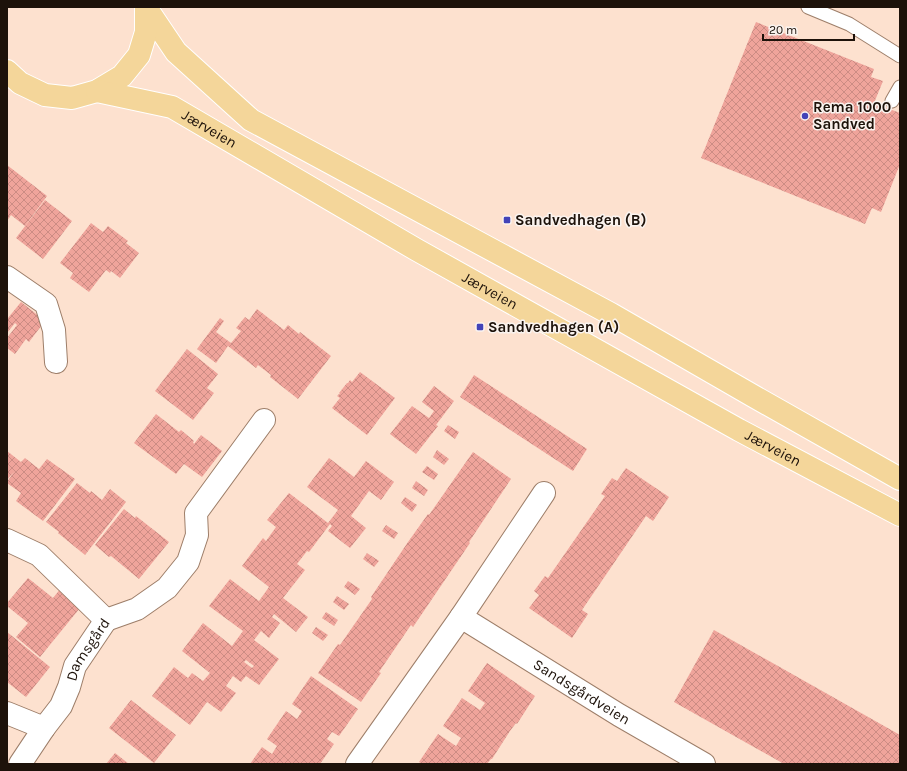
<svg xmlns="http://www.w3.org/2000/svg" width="907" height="771" font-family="Karla,sans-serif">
  <defs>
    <pattern id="building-cross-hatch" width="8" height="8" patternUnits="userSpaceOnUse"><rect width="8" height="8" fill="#efa49b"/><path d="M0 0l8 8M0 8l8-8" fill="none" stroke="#cc8c84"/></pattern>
  </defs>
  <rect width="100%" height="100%" fill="#fde1cf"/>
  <g fill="url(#building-cross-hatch)" fill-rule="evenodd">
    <polygon points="756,22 874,69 871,77 883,81 874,103 900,113 900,164 881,212 872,208 865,224 701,158"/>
    <polygon points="7,165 47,196 25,226 11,215 7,221"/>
    <polygon points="45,200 72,221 43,259 16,238"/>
    <polygon points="91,223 103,232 108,226 128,241 126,243 139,253 120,278 111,271 110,273 106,270 89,292 70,278 73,273 60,263"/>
    <polygon points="21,302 45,321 29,342 26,339 15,354 7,348 7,338 17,325 15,323 7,333 7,317 8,318"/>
    <polygon points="257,309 284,330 288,325 299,334 300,332 331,356 298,399 270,377 271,375 258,365 256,368 228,346 216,363 197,349 220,318 224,321 216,332 231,343 241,331 236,328 245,317 249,320"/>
    <polygon points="187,349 218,374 207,388 214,393 193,420 155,391"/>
    <polygon points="360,372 395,398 367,435 332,408 340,398 337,396 340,393 339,393 347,383 348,383 350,380 352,382"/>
    <polygon points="474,375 587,449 573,471 460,397"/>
    <polygon points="434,386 454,401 436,425 438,426 416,454 390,434 412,406 429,418 434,411 422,402"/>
    <polygon points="156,414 179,432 181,430 194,441 193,442 194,444 201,435 222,451 202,477 184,464 176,474 134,443"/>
    <polygon points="448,425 459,432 455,439 444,431"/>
    <polygon points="437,450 449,459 444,465 433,457"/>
    <polygon points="7,451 21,462 25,458 39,469 47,459 75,479 43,521 16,501 21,493 7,483 7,482 14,472 7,480"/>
    <polygon points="473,452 511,479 469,542 470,543 413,627 411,625 379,672 381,673 361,702 318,673 338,644 340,645 372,599 371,597 408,542 428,514 429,515"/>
    <path d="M 329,458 L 354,477 L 366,461 L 394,482 L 381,500 L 369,491 L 351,516 L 366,528 L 350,548 L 328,531 L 332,526 L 330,524 L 309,552 L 307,551 L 297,564 L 305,570 L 283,598 L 308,617 L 296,632 L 274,614 L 272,617 L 280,623 L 269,638 L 261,631 L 254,640 L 279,659 L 259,685 L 246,676 L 241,682 L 233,676 L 226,686 L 236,693 L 221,712 L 207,702 L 190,725 L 152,696 L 174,667 L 188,678 L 192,673 L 203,681 L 210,673 L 182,651 L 203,623 L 232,646 L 243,631 L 209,606 L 230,579 L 259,601 L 269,587 L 242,566 L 263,538 L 266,541 L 276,527 L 267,520 L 289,493 L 328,523 L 338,510 L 307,487 ZM 246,660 L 254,666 L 252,668 L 244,662 Z"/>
    <polygon points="427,466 438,474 434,480 422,472"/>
    <polygon points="626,468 669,497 653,521 646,516 582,610 588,614 572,638 529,608 539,595 534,591 545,576 548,578 605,496 601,494 612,478 617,481"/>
    <polygon points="416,481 428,490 424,496 412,488"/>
    <polygon points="77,483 90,493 91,491 102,500 110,489 126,502 85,555 58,533 59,532 46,522"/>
    <polygon points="405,497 417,505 412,512 401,503"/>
    <polygon points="124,509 135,518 136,516 169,542 139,579 111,556 109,557 95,545"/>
    <polygon points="386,525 398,533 394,539 382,531"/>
    <polygon points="367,553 379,561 374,567 363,559"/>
    <polygon points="28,578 53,598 61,588 80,608 40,657 16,637 28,623 7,606 7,603"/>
    <polygon points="348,581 360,589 355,595 344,587"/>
    <polygon points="337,596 349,604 344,610 333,602"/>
    <polygon points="326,612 338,620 334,626 322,618"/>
    <polygon points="316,627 328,635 323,641 312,633"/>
    <polygon points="714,630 900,735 900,764 784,764 674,702"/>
    <polygon points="7,632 50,667 26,697 7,682"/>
    <polygon points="487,663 535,696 517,724 516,723 510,731 492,759 491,759 487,764 422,764 419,762 438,734 456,746 461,738 443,726 462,698 480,710 485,703 468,691"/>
    <polygon points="311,676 358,709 339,736 332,732 327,739 334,744 320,764 250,764 262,747 272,754 277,746 267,739 286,711 297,719 302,711 292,704"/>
    <polygon points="131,700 176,735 154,763 109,728"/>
    <polygon points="115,753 129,764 106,764"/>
  </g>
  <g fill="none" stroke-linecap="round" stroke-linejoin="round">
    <g stroke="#9d7e69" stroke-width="15">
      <g id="lane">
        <polyline points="808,7 849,24 900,56"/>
        <polyline points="892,101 900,87"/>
      </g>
    </g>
    <g stroke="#9d7e69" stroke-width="24">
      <g id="street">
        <polyline points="7,277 46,304 54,330 56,362"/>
        <polyline points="7,540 39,555 106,620"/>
        <path id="s1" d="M 461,617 L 619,715 L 704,764"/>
        <polyline points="106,620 137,609 167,588 188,562 197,535 196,513 264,420"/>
        <polyline points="7,713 44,728"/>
        <path id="s2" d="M 20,764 L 44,728 L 61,706 L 69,687 L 75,666 L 106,620"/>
        <polyline points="357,764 461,617 544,493"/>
      </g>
    </g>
    <g stroke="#fff" stroke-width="24">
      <g id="primary">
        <polyline points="147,9 176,52 251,120 611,314 755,397 900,479"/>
        <polyline points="7,71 20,83 45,95 72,98 97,91 122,76 139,55 146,32 146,7"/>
        <path id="s3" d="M 97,91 L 172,107 L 417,250 L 739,430 L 900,515"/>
      </g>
    </g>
    <use href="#lane" stroke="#fff" stroke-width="13"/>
    <use href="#street" stroke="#fff" stroke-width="22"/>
    <use href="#primary" stroke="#f4d69a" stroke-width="22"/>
  </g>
  <g fill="#4343b8" stroke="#faf3ef" stroke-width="1.5">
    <circle cx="805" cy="116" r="4"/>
    <rect x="503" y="216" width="8" height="8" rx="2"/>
    <rect x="476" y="323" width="8" height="8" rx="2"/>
  </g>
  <g text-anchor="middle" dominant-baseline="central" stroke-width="3" stroke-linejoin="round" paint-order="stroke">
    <g font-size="15" font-weight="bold" fill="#1d120a" stroke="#faf3ef" text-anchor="start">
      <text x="813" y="107">Rema 1000<tspan x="813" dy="17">Sandved</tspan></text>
      <text x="515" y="220">Sandvedhagen (B)</text>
      <text x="488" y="327">Sandvedhagen (A)</text>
    </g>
    <g font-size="15" fill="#1d120a" stroke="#faf3ef">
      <text stroke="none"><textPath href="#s3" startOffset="120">Jærveien</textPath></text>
      <text stroke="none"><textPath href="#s3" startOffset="444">Jærveien</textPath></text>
      <text stroke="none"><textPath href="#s3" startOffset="768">Jærveien</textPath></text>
      <text stroke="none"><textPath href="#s2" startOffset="134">Damsgård</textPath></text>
      <text stroke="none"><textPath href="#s1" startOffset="142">Sandsgårdveien</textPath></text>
    </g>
  </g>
  <rect width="907" height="771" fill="none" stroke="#1d120a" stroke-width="16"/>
  <path d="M763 34v6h91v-6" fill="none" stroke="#1d120a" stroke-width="2"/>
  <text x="769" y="34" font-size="12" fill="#1d120a" stroke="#faf3ef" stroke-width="3" paint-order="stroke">20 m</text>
</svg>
